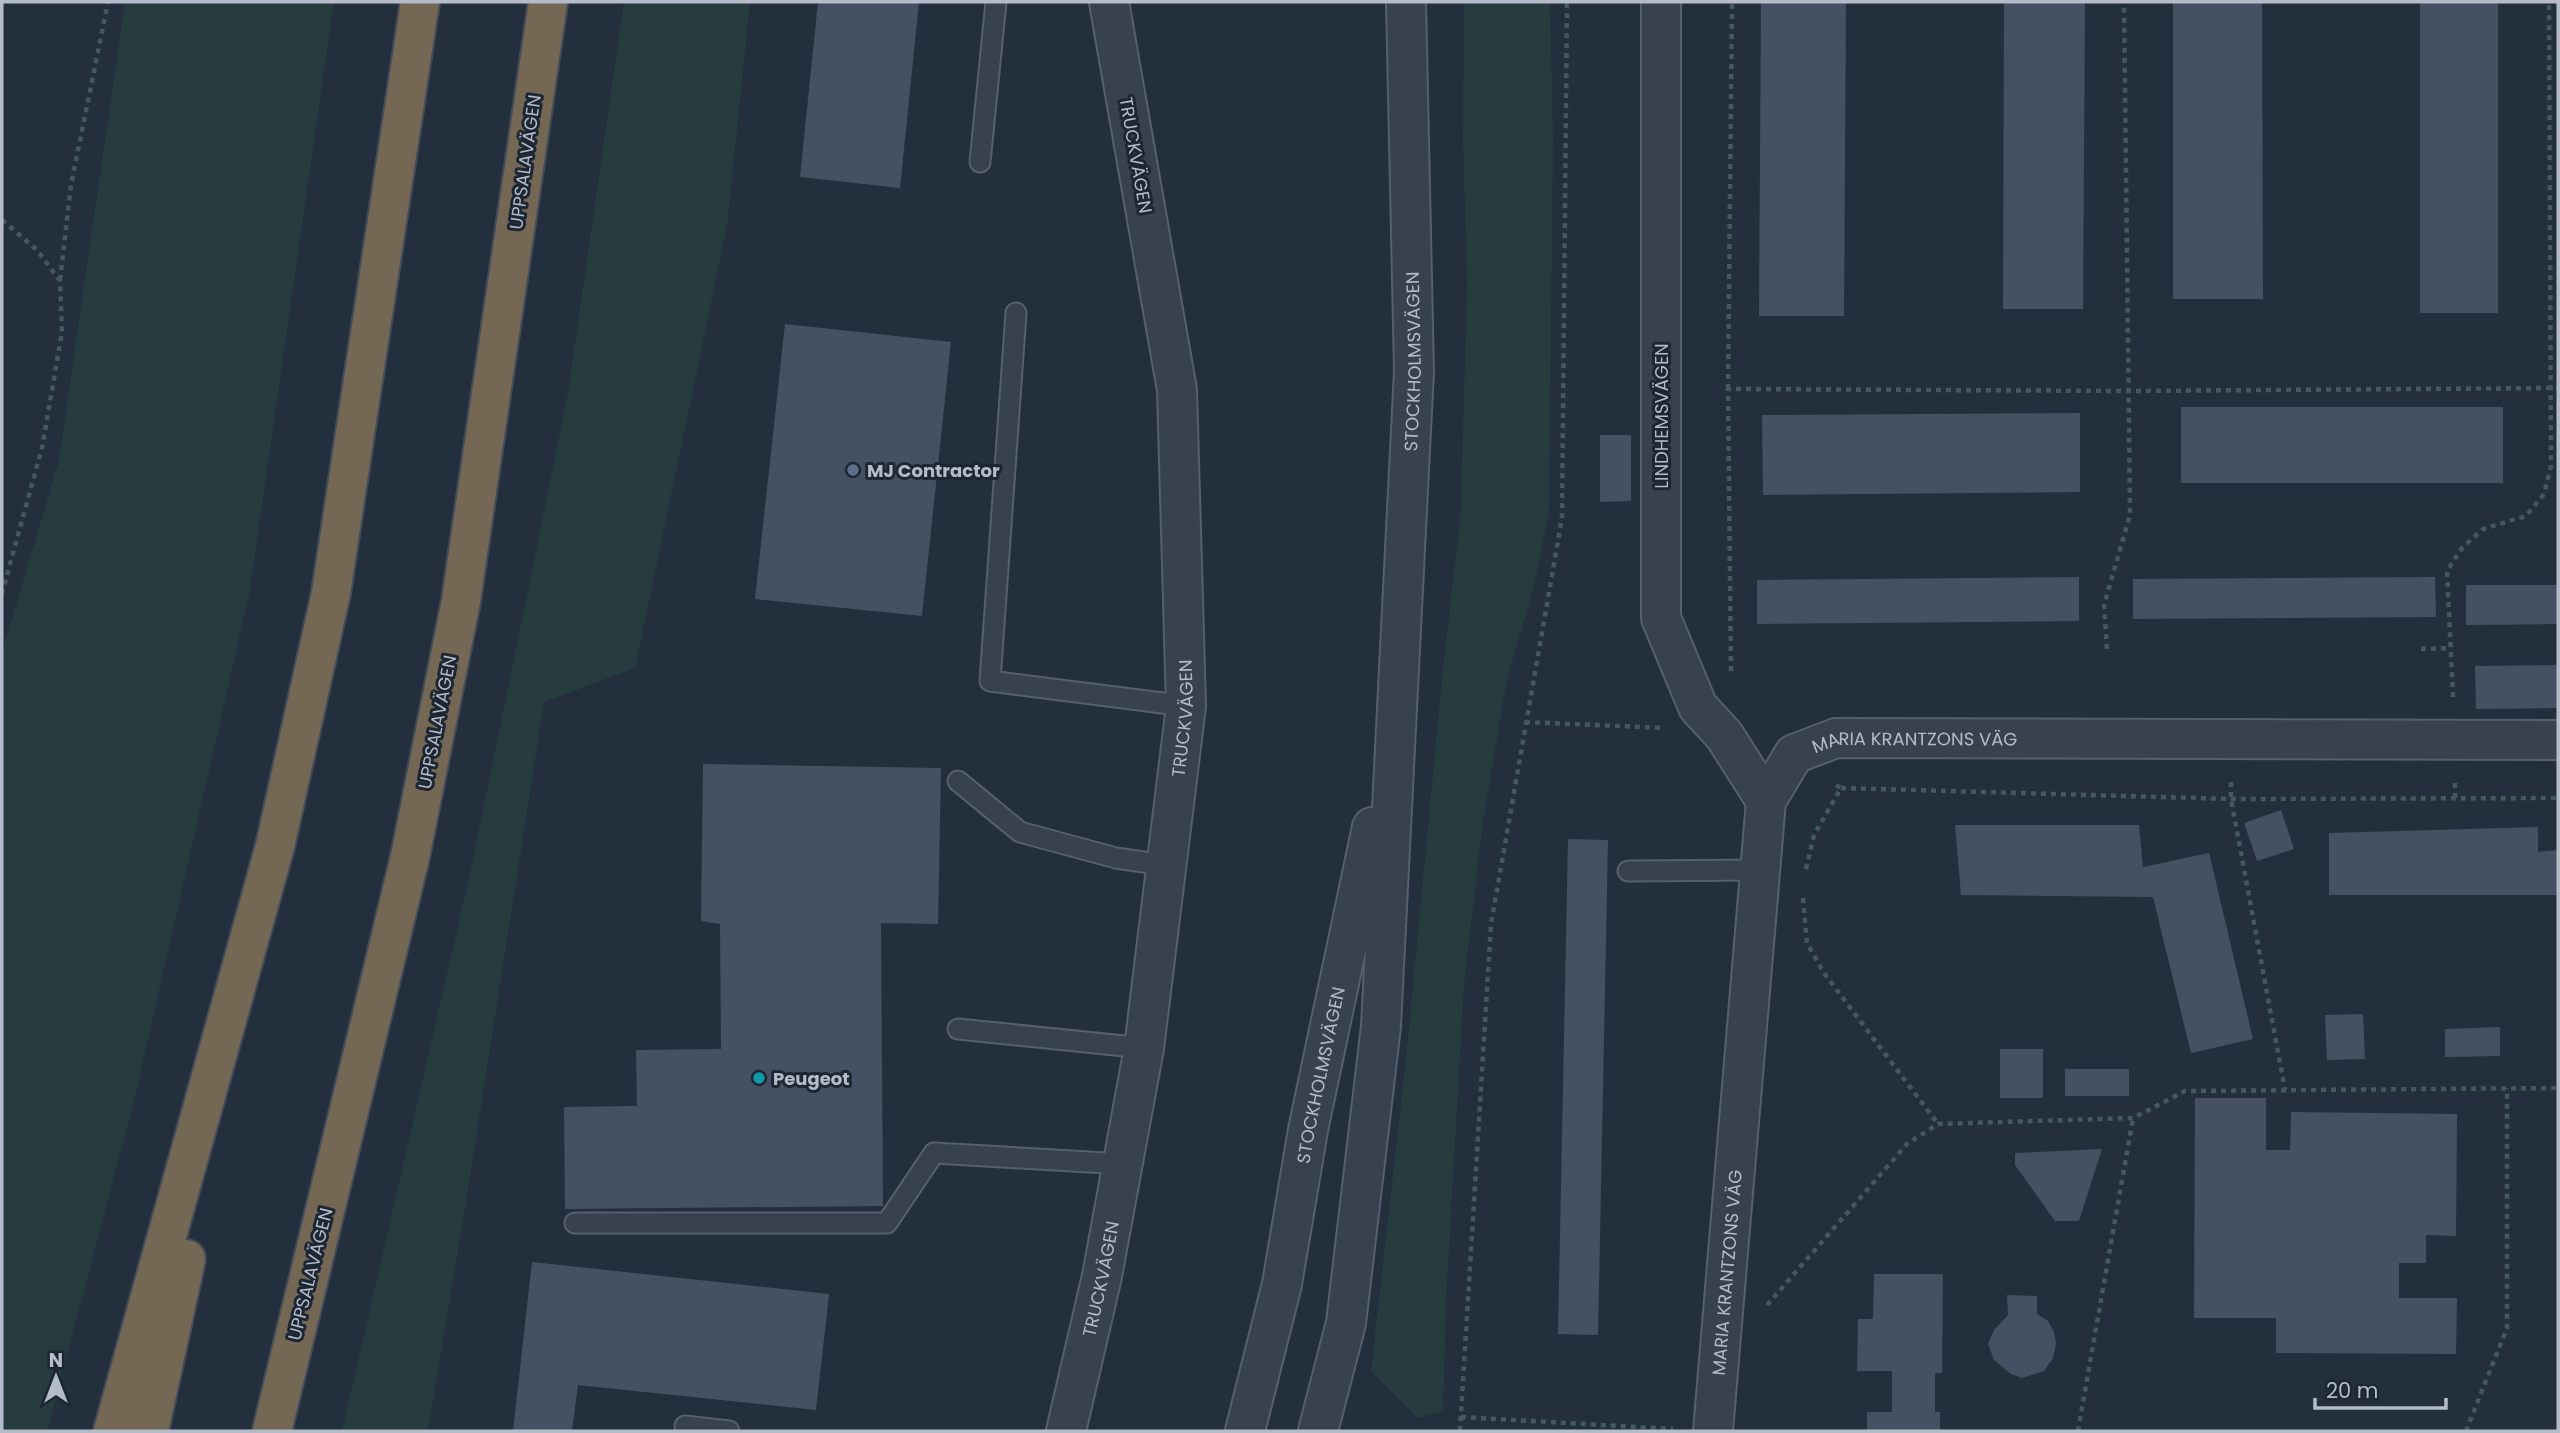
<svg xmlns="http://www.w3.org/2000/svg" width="2560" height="1433" font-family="Poppins,sans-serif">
  <rect width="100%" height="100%" fill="#242f3e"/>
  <g fill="#263c3f">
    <polygon points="125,2 334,2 250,590 134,1101 47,1431 2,1431 2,653 59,460"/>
    <polygon points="624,2 750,2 727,226 635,668 544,702 466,1202 428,1431 342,1431 470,874 567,399"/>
    <polygon points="1464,2 1550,2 1553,139 1549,509 1535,583 1507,679 1482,829 1464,985 1446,1301 1443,1411 1418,1418 1371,1371 1406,1059 1442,679 1461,510 1467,281 1463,138"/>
  </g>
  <g fill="#455162">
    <polygon points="818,2 919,2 900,188 800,177"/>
    <polygon points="1761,2 1846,2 1844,316 1759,316"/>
    <polygon points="2004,2 2085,2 2083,309 2003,309"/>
    <polygon points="2173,2 2262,2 2263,299 2173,299"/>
    <rect x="2420" y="2" width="78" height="311"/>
    <polygon points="785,324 951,342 922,616 755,599"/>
    <rect x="2181" y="407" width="322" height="76"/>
    <polygon points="2080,413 2080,492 1763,495 1762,415"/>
    <polygon points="1600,435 1631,435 1631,501 1600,502"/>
    <polygon points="2079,577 2079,621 1757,624 1757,580"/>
    <polygon points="2435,577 2436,617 2133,619 2133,579"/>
    <polygon points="2466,585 2558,585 2558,624 2466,625"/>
    <polygon points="2558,665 2558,708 2476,709 2475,666"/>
    <polygon points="703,764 941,768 938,924 881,923 883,1206 565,1209 564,1107 637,1106 636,1050 721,1049 720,924 701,921"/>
    <polygon points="2281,810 2294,849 2257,861 2244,823"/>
    <polygon points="1955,825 2139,825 2143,867 2209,853 2253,1039 2191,1053 2153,897 1961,895"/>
    <polygon points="2538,827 2538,852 2558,850 2558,895 2329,895 2329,833"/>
    <polygon points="1568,839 1608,840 1598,1335 1558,1334"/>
    <polygon points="2363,1014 2365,1059 2327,1060 2325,1015"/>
    <polygon points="2500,1027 2500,1056 2445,1057 2445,1029"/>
    <rect x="2000" y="1049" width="43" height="49"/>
    <rect x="2065" y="1069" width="64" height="27"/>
    <polygon points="2195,1098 2266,1098 2266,1150 2290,1150 2291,1112 2457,1114 2456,1236 2426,1235 2426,1263 2399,1263 2399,1298 2457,1298 2456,1354 2276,1353 2276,1318 2194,1318"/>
    <polygon points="2102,1149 2079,1221 2055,1221 2015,1165 2015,1153"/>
    <polygon points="532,1262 829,1294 816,1410 578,1385 572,1431 513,1431"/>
    <polygon points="1874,1274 1943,1274 1942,1373 1935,1373 1935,1412 1940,1412 1940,1431 1867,1431 1867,1412 1892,1412 1892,1371 1857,1371 1858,1319 1873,1319"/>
    <polygon points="2007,1295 2037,1296 2037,1314 2048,1321 2054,1332 2056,1344 2053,1358 2044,1371 2022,1378 2011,1374 1994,1360 1988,1344 1994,1330 2008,1315"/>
  </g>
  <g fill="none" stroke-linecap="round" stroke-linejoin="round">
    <g stroke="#565f6c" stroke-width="23">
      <g id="service">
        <polyline points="980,162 996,2"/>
        <polyline points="1016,313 990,681 1186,706"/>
        <polyline points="958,781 1020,832 1116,858 1164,865"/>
        <polyline points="1628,871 1760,870"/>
        <polyline points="958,1029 1144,1048"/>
        <polyline points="575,1223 887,1223 934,1153 1123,1164"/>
        <polyline points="685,1426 729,1431"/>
      </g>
    </g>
    <g stroke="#565f6c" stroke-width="42">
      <g id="minor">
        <polyline points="1661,2 1661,618 1698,707 1724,735 1766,801"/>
        <path id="s1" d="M 1066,1431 L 1102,1276 L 1144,1048 L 1186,706 L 1177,390 L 1109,2"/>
        <path id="s2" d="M 1713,1431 L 1766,801 L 1794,754 L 1836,738 L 2558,740"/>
      </g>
    </g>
    <g stroke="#565f6c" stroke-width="42">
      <g id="tertiary">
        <path id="s3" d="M 1245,1431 L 1282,1284 L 1308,1130 L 1372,827"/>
        <path id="s4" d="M 1318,1431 L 1346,1323 L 1381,1026 L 1414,371 L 1406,2"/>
      </g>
    </g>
    <g stroke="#434c59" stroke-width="42">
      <g id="motorway">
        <polyline points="113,1431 275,846 331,593 420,2"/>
        <polyline points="149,1431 186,1259"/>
        <polyline points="272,1431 410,857 461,601 548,2"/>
      </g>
    </g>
    <g stroke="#44595c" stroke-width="4.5" stroke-dasharray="5 5" stroke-linecap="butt">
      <polyline points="2,220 37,250 60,281 62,332 42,448 2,593"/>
      <polyline points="60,280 71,185 108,2"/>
      <polyline points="1728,389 1732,2"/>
      <polyline points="2107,649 2104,605 2130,515 2124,2"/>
      <polyline points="2421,649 2451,648"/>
      <polyline points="1731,671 1728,389 2129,391 2558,388"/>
      <polyline points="2453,697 2447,571 2462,548 2483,529 2526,516 2544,494 2551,466 2549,2"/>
      <polyline points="1525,722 1664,728"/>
      <polyline points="2231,782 2231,799 2285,1090"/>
      <polyline points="2455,783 2455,799"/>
      <polyline points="1841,788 2231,799 2558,798"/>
      <polyline points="1806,869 1814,835 1841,788 1834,784"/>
      <polyline points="1803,898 1807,943 1824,973 1938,1124"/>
      <polyline points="1767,1305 1907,1144 1938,1124 2133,1118 2185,1091 2558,1088"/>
      <polyline points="1461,1417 1673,1429"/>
      <polyline points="1460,1431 1491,924 1562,518 1567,2"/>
      <polyline points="2078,1431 2133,1118"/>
      <polyline points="2466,1431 2507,1328 2507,1088"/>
    </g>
    <use href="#service" stroke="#38414e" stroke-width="19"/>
    <use href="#minor" stroke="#38414e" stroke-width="38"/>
    <use href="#tertiary" stroke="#38414e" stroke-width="38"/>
    <use href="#motorway" stroke="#746855" stroke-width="38"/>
  </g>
  <circle fill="#5c6f8a" stroke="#1d2633" stroke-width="2.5" cx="853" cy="470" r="7"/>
  <circle fill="#0f9aa8" stroke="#1d2633" stroke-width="2.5" cx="759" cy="1078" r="7"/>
  <g text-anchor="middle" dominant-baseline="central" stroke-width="6" stroke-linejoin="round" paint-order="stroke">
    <g font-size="18" fill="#b4bcc9" stroke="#1d2633">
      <text transform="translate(1136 155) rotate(80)">TRUCKVÄGEN</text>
      <text transform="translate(525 162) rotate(-82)">UPPSALAVÄGEN</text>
      <text stroke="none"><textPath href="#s4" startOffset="1076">STOCKHOLMSVÄGEN</textPath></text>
      <text transform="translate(1661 416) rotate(-90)">LINDHEMSVÄGEN</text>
      <text stroke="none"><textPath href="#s1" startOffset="723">TRUCKVÄGEN</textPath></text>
      <text transform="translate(437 722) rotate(-79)">UPPSALAVÄGEN</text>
      <text stroke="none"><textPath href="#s2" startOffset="810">MARIA KRANTZONS VÄG</textPath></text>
      <text stroke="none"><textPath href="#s3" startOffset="364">STOCKHOLMSVÄGEN</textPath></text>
      <text stroke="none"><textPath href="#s2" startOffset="159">MARIA KRANTZONS VÄG</textPath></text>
      <text transform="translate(310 1274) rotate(-76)">UPPSALAVÄGEN</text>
      <text stroke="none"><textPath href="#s1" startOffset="156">TRUCKVÄGEN</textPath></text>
    </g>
    <g font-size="18" font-weight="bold" fill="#b4bcc9" stroke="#1d2633" text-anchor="start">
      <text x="867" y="470">MJ Contractor</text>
      <text x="773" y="1078">Peugeot</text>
    </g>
  </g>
  <rect width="2560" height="1433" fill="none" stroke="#b4bcc9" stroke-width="7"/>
  <g transform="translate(56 1377)" stroke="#1d2633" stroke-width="5" paint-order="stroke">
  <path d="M0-5L12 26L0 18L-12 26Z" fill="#b4bcc9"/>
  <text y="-10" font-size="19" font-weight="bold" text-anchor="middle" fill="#b4bcc9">N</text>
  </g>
  <path d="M2315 1398v10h131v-10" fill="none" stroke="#b4bcc9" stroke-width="3.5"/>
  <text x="2326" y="1398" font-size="21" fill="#b4bcc9" stroke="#1d2633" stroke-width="5" paint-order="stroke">20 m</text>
</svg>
